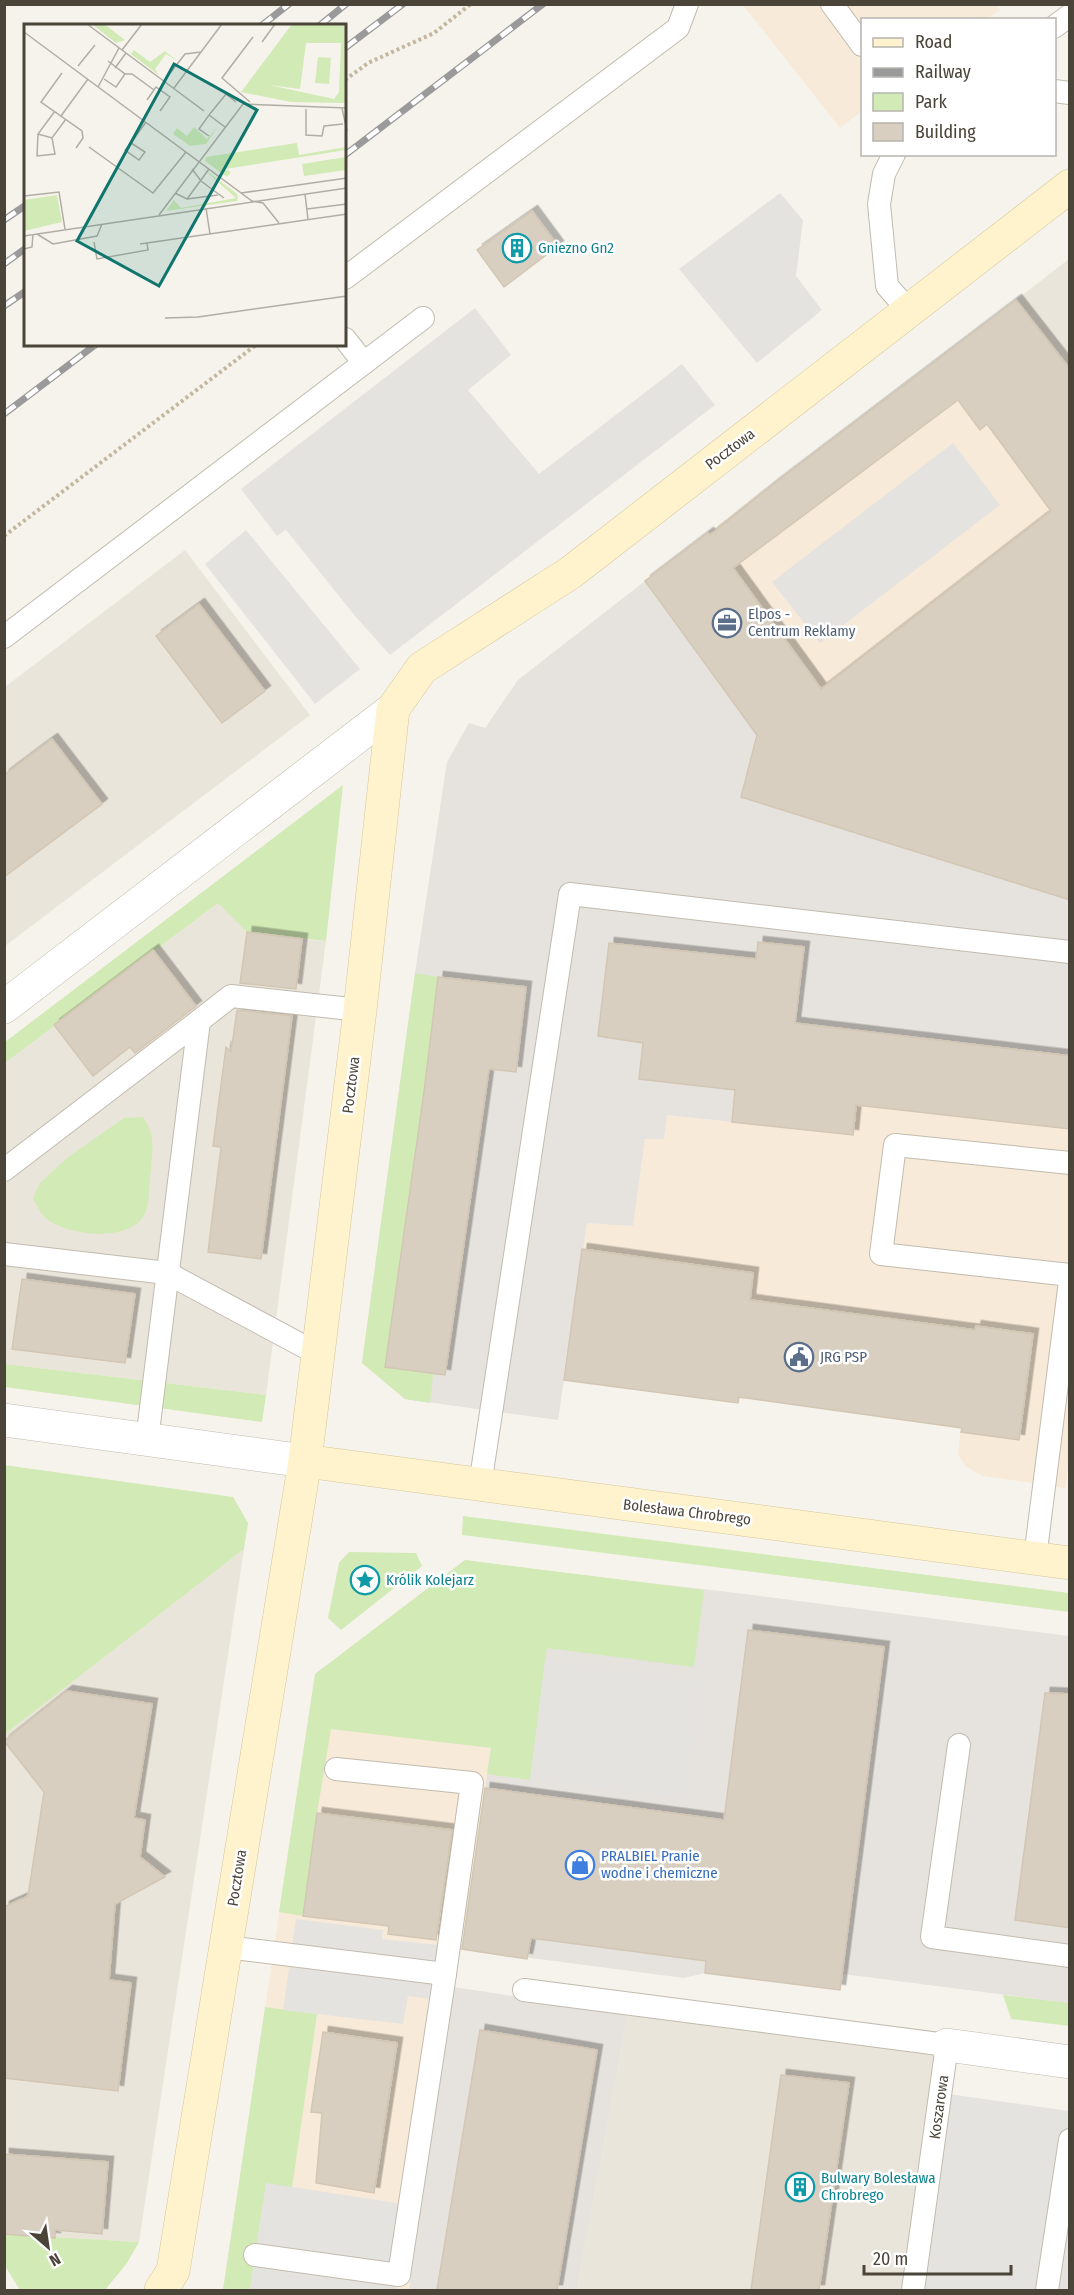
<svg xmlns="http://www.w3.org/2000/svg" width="1074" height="2295" font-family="'Fira Sans Condensed',sans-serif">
  <defs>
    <filter id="shadow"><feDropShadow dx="5.5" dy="-5.5" stdDeviation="0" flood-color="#0004"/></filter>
  </defs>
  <rect width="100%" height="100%" fill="#f6f3ec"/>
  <g fill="#eae5da">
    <polygon points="1069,259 1069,369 1016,300"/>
    <polygon points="185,550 310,715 5,946 5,687"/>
    <polygon points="218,903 302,939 326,941 266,1395 5,1364 5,1063"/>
    <polygon points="244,1549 139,2242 5,2234 5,1734"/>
    <polygon points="628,2013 947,2045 913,2290 577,2290"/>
  </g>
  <g fill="#f7ead8">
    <polygon points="996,4 1000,10 987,19 862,20 862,111 840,128 743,5"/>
    <polygon points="1016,300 1069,369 1069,822 757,734 645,581"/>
    <polygon points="743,1017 1069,1055 1070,1454 1065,1488 983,1476 966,1467 958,1454 961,1428 740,1397 738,1403 564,1380 587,1222 633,1226 645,1139 667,1115 732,1122"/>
    <polygon points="465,1560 518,1568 461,1948 453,1987 409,2290 223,2290 315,1674"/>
  </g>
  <g fill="#e6e2dd">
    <polygon points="645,581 757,734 1069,822 1069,1055 743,1017 732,1122 667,1115 664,1139 645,1139 633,1226 587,1223 558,1420 405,1399 362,1363 415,973 447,762 469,723 485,728 518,680"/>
    <polygon points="518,1568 737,1593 1069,1636 1069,2003 843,1974 840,1990 705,1973 684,1978 461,1949"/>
    <polygon points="453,1987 628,2013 577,2290 409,2290"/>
  </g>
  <g fill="#d2eab5">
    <polygon points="343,785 326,941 247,932 218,903 5,1063 5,1042"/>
    <polygon points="415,973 438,977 424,1092 385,1366 433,1374 430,1403 405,1399 362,1363"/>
    <path d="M 143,1117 C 155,1134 153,1149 151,1169 C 149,1180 150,1205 145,1214 C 129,1243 71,1236 48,1220 C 41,1216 37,1205 33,1198 L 40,1183 L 67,1158 L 124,1118 Z"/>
    <polygon points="5,1364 266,1395 262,1422 5,1387"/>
    <polygon points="4,1465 233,1497 248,1523 244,1549 5,1734"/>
    <polygon points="463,1516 1069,1593 1069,1612 462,1535"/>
    <polygon points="349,1552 416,1553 422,1566 341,1630 328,1618 339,1563"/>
    <polygon points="465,1560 704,1590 694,1667 547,1648 530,1780 487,1774 491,1748 331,1729 317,1813 303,1916 279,1912 315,1674"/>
    <polygon points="1003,1995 1069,2003 1069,2026 1011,2019"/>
    <polygon points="265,2007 317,2014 292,2188 266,2184 250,2290 223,2290"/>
    <polygon points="4,2234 139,2242 127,2263 105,2290 20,2290 5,2266"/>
  </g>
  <g fill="#e5e3e0">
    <polygon points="780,193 803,220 796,276 822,310 757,363 679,269"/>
    <polygon points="475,308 511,355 468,390 539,474 682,364 715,405 390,655 355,616 286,530 277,536 241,489"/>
    <polygon points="953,443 1000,505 820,643 772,582"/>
    <polygon points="246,530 360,669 315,704 205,564"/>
    <polygon points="545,1660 703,1680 689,1799 530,1780"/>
    <polygon points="296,1919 383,1930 382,1939 438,1945 431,1999 408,1996 403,2024 283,2010"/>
    <polygon points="941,2093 1069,2111 1069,2290 913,2290"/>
    <polygon points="266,2183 410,2205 396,2290 250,2290"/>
  </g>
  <g fill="#d8cfc1" stroke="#d3c7b4" stroke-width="1.5" fill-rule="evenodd" filter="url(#shadow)">
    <polygon points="532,211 558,246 504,287 477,250"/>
    <path d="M 1016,300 L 1070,369 L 1070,900 L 741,797 L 757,735 L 645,581 L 708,533 L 710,535 L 775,483 ZM 958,400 L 980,430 L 987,424 L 1051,511 L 821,689 L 733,568 Z"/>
    <polygon points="199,604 265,691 222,723 156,636"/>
    <polygon points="52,739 102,804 4,877 4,775"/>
    <polygon points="247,932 302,939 296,989 240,983"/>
    <polygon points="758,942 804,947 795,1023 1070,1056 1070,1129 856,1105 853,1135 732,1122 735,1090 639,1079 643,1043 598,1036 609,943 756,959"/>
    <polygon points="153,950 196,1006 135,1053 130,1047 93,1076 54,1025"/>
    <polygon points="438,977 526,987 516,1072 489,1069 445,1375 385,1367 424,1092"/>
    <polygon points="237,1010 292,1016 261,1259 208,1252 221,1147 213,1146 226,1047 231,1052"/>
    <polygon points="582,1249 753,1273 750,1300 975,1330 976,1326 1033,1334 1019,1440 961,1432 962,1428 739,1397 738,1403 564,1380"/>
    <polygon points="22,1279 135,1294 125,1363 12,1349"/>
    <polygon points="748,1630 884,1647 840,1990 705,1973 706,1961 531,1938 527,1959 462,1949 485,1788 724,1820"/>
    <polygon points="67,1691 152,1704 134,1818 145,1820 140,1857 165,1877 115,1904 109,1980 131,1983 118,2091 4,2078 4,1907 28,1896 44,1792 4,1741"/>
    <polygon points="1045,1693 1070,1694 1070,1928 1015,1920"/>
    <polygon points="317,1813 452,1830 436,1940 388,1934 389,1926 303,1916"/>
    <polygon points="480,2030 597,2050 557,2290 437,2290"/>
    <polygon points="323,2032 397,2043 374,2193 316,2183 322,2113 311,2112"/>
    <polygon points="781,2075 849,2083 819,2290 751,2290"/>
    <polygon points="4,2154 108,2162 102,2234 55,2230 55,2238 4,2234"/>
  </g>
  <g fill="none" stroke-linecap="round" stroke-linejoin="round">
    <g stroke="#c2bbae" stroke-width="24">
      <g id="lane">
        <polyline points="832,4 862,45"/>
        <polyline points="1054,27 1070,15"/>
        <polyline points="1054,91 1070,93"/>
        <polyline points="894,154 884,174 879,204 887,286 909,311"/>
        <polyline points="345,278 678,28 687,4"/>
        <polyline points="345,339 364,363"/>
        <polyline points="4,637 423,318"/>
        <polyline points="1070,1163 895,1145 881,1254 1070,1275"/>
        <polyline points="4,1170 199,1021"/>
        <polyline points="4,1254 167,1273 318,1354"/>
        <polyline points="147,1440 199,1021 231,996 360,1010"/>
        <polyline points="480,1485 570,894 1070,952"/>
        <polyline points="1035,1558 1070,1281"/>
        <polyline points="959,1745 932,1937 1070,1956"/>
        <polyline points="226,1947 445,1974 472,1783 336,1769"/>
        <polyline points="524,1990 947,2045 913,2290"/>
        <polyline points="255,2255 399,2275 445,1974"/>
        <polyline points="1047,2290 1070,2140"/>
      </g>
    </g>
    <g stroke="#c2bbae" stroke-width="34">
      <g id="street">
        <polyline points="4,1007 393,709"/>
        <polyline points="4,1420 305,1461"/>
        <polyline points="947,2045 1070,2062"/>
      </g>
    </g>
    <g stroke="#d6c79b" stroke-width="34">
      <g id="secondary">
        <polyline points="305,1461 1070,1563"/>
        <polyline points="161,2290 173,2271 305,1461 360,1010 393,709 422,668 570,573 1070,186"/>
      </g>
    </g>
    <g stroke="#c4b79f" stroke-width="4" stroke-dasharray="3 3" stroke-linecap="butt">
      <polyline points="345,80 368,63 434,33 471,4"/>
      <polyline points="4,536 256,345"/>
    </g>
    <use href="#lane" stroke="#fff" stroke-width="22"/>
    <use href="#street" stroke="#fff" stroke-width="33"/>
    <use href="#secondary" stroke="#fff3cd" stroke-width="33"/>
    <g stroke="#9a9a9a" stroke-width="7">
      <g id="rail">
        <polyline points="261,26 289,4"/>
        <polyline points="319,26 346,4"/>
        <polyline points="345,48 403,4"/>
        <polyline points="345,155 543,4"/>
        <polyline points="4,220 26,205"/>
        <polyline points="4,264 26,248"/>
        <polyline points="4,306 26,291"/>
        <polyline points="4,414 95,345"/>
      </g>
    </g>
    <use href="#rail" stroke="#fff" stroke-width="4.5" stroke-dasharray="14" stroke-linecap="butt"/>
  </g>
  <defs>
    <g id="building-ring" transform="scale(1.5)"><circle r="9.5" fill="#fff" stroke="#0f9aa8" stroke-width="1.5"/><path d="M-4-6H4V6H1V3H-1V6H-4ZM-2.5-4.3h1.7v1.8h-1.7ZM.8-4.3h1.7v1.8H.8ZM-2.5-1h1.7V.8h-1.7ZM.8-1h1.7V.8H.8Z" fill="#0f9aa8"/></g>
    <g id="office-ring" transform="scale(1.5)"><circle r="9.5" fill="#fff" stroke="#5c6f8a" stroke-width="1.5"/><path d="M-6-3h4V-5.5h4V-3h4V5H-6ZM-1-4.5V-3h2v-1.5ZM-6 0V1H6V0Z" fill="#5c6f8a"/></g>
    <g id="civic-ring" transform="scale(1.5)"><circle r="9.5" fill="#fff" stroke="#5c6f8a" stroke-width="1.5"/><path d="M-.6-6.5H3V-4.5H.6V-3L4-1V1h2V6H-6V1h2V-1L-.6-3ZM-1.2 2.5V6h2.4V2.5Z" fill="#5c6f8a"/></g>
    <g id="sight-ring" transform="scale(1.5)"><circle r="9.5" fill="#fff" stroke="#0f9aa8" stroke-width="1.5"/><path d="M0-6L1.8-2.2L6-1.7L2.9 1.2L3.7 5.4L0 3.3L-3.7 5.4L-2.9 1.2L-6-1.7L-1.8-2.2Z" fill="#0f9aa8"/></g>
    <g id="shop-ring" transform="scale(1.5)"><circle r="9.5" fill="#fff" stroke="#3f7fe0" stroke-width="1.5"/><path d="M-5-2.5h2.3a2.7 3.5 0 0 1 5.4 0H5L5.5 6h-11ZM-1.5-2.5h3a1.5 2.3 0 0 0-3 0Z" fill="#3f7fe0"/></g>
  </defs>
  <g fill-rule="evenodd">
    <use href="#building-ring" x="517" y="248"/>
    <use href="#office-ring" x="727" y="623"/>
    <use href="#civic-ring" x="799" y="1357"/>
    <use href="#sight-ring" x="365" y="1580"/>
    <use href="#shop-ring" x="580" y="1865"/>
    <use href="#building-ring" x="800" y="2187"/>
  </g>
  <g text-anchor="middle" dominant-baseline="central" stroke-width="5" stroke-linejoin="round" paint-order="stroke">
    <g font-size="15" fill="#0d838f" stroke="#fff" text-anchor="start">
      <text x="538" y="248">Gniezno Gn2</text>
      <text x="386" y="1580">Królik Kolejarz</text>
      <text x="821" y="2178">Bulwary Bolesława<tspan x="821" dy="17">Chrobrego</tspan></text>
    </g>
    <g font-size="15" fill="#4b4439" stroke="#fff">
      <text transform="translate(730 449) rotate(-37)">Pocztowa</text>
      <text transform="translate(351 1085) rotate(-83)">Pocztowa</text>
      <text transform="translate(687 1512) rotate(7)">Bolesława Chrobrego</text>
      <text transform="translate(237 1878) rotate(-81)">Pocztowa</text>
      <text transform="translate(939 2107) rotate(-82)">Koszarowa</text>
    </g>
    <g font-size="15" fill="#4e5e75" stroke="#fff" text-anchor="start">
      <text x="748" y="614">Elpos -<tspan x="748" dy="17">Centrum Reklamy</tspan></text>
      <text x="820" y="1357">JRG PSP</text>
    </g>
    <g font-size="15" fill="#366cbe" stroke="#fff" text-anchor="start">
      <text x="601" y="1856">PRALBIEL Pranie<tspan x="601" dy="17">wodne i chemiczne</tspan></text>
    </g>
  </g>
  <g transform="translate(24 24)">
    <rect width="322" height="322" fill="#f6f3ec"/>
    <path d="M 68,0 L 80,0 L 101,16 L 92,19 ZM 268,0 L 322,0 L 322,79 L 267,78 L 217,68 ZM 282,19 L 317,19 L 315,68 L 310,75 L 245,61 L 276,65 ZM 110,26 L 126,38 L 141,27 L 154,37 L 142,30 L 131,45 L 135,51 L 107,30 ZM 294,33 L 307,34 L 305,60 L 291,59 ZM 194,102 L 182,120 L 166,122 L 149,110 L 153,104 L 163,112 L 170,103 L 183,115 ZM 273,119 L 275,131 L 322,123 L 322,126 L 201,145 L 207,148 L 203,153 L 181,137 L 182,133 ZM 322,133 L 322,146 L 280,152 L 278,140 ZM 176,142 L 212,169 L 214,173 L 213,177 L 142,187 L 150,176 L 157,184 L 212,174 ZM 33,171 L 38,198 L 0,207 L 0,176 Z" fill="#d2eab5" fill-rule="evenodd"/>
    <path fill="none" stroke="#b2ada4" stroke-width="1.5" d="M 63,0 L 180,87M 0,8 L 228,177 L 239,179 L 255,199M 238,18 L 251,0M 98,26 L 118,0M 54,42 L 71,21M 91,44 L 102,29M 38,49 L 17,78 L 58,107 L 59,114 L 52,124M 101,50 L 108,50 L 130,66M 80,55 L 92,63 L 101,50 L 84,37M 140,57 L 161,30 L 177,28M 74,63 L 95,24M 150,64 L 198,0M 123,76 L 132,63 L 146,73 L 136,87M 226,78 L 198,54 L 229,13M 318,84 L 323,107M 282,85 L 282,111 L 298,112 L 300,102 L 319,100M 31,87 L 14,110 L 28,114 L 42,95M 185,91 L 202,70 L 212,78M 37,92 L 64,55M 14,110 L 13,132 L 31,130 L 28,114M 185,112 L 175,105 L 185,91 L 201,103M 107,119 L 121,128 L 115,136 L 101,126 L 107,119 L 122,98M 65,123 L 129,169 L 162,128M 168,145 L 177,157 L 200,174M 151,169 L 163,175 L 185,145M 217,169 L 323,154M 281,170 L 284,195M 0,172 L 35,168 L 41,205M 163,175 L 194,171M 182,184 L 186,210M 283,185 L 323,180M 135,191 L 219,80 L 323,84M 13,210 L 29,220 L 73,212 L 78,200M 0,212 L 323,164M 70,218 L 73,235 L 124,226 L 123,219M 116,220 L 323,190M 0,225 L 8,223 L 9,210M 141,294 L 174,293 L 323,272"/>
    <path fill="#0f766e" fill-opacity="0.15" stroke="#0f766e" stroke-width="3" d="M 150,40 L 233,86 L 135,262 L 53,217 Z"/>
    <rect width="322" height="322" fill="none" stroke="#4b4439" stroke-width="3"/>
  </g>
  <rect width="1074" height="2295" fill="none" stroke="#4b4439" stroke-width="12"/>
  <rect x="861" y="18" width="195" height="138" fill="#ffffff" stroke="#b7b4b0" stroke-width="1.5"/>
  <rect x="873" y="38" width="30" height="9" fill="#fff3cd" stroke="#b7b4b0" stroke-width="1.5"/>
  <text x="915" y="48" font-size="18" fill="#4b4439">Road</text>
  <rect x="873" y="68" width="30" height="9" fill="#9a9a9a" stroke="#b7b4b0" stroke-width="1.5"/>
  <text x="915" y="78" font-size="18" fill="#4b4439">Railway</text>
  <rect x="873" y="93" width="30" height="18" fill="#d2eab5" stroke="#b7b4b0" stroke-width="1.5"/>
  <text x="915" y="108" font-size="18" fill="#4b4439">Park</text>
  <rect x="873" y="123" width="30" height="18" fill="#d8cfc1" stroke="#b7b4b0" stroke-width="1.5"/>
  <text x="915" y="138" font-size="18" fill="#4b4439">Building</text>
  <g transform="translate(48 2247) rotate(151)" stroke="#ffffff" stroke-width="4.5" paint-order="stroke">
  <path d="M0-4.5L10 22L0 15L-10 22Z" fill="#4b4439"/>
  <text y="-9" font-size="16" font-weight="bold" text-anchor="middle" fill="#4b4439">N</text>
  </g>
  <path d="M864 2265v9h147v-9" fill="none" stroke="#4b4439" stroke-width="3"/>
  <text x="873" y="2265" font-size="18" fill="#4b4439" stroke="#ffffff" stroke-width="4.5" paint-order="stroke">20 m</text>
</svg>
